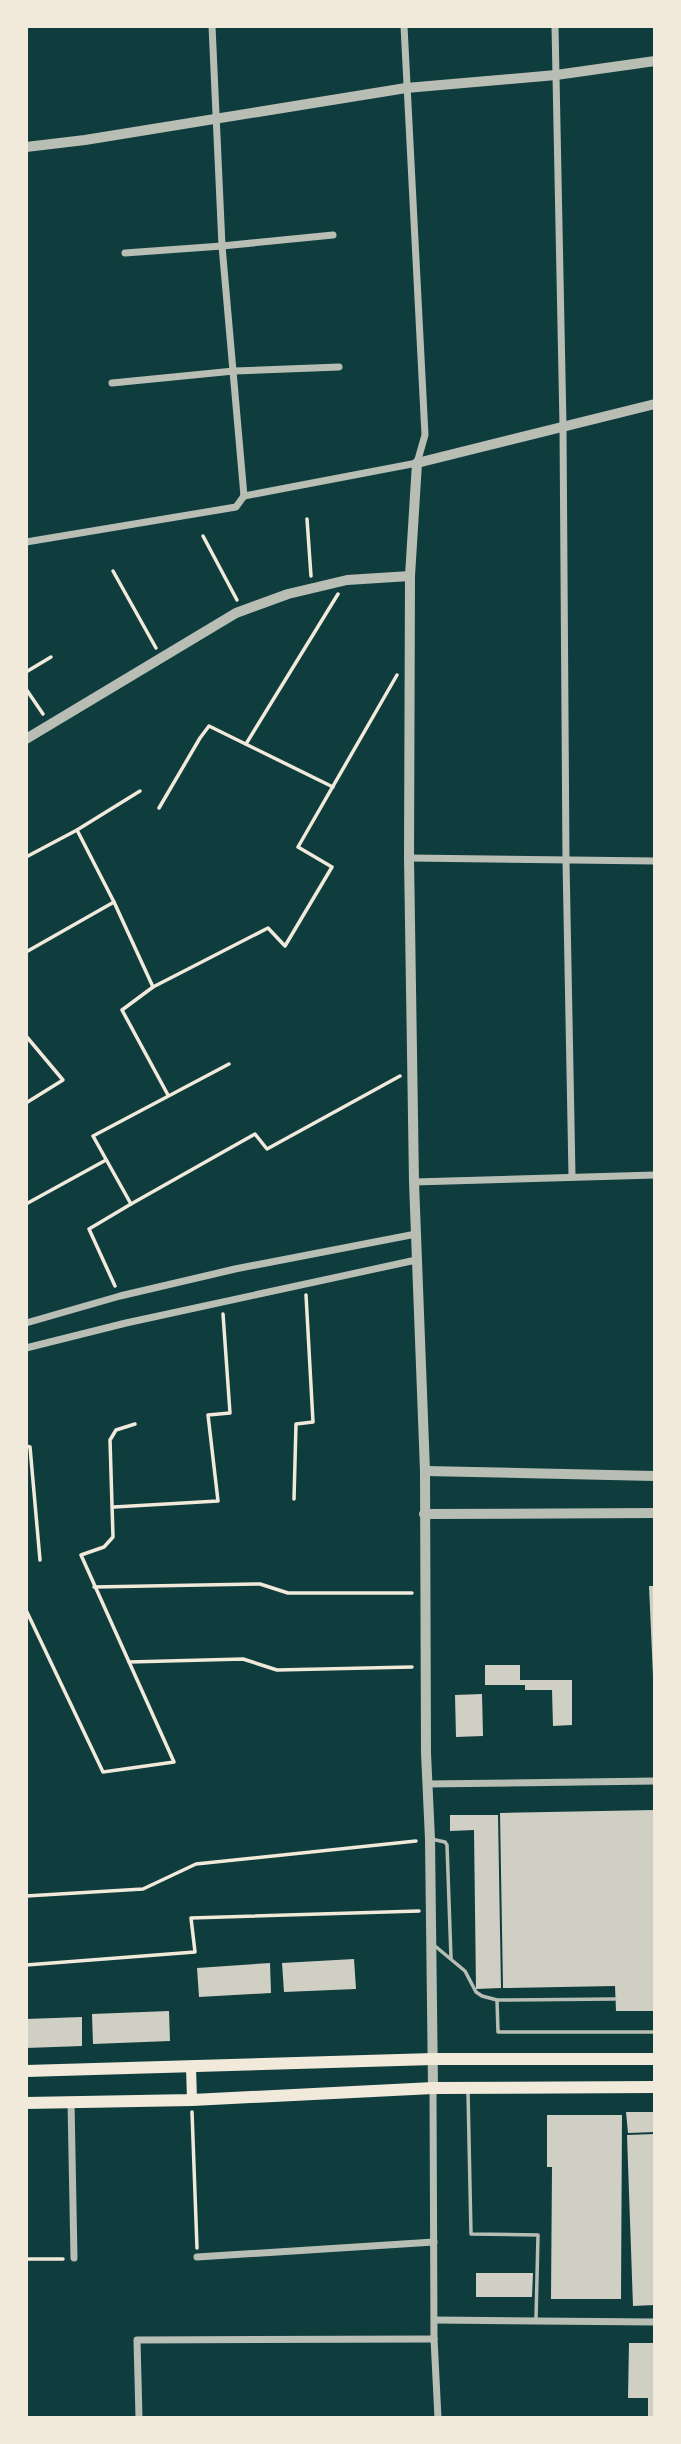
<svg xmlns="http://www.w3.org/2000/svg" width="681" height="2444" font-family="Ubuntu,sans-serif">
  <rect width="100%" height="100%" fill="#0f3d3e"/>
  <g fill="#cfcfc3">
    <polygon points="649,1586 655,1586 655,1676 653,1676"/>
    <polygon points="485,1665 520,1665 520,1680 572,1680 572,1725 553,1726 552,1690 525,1690 525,1685 485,1685"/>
    <polygon points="482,1694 483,1736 456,1737 455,1695"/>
    <polygon points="655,1810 655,2011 616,2011 615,1986 503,1988 500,1813"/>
    <polygon points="450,1815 498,1815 501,1988 476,1989 474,1830 450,1831"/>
    <polygon points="354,1959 356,1989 284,1992 282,1963"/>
    <polygon points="270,1963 271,1993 199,1997 197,1968"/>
    <polygon points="169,2011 170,2041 93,2044 92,2014"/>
    <polygon points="82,2017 82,2046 26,2048 26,2019"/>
    <polygon points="626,2112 655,2112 655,2132 628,2133"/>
    <polygon points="547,2115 622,2115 621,2299 551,2299 552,2167 547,2167"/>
    <polygon points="655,2134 655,2305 633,2306 627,2135"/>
    <polygon points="476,2273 533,2273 532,2297 476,2297"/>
    <polygon points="629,2343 655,2343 655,2418 648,2418 648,2398 628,2398"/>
  </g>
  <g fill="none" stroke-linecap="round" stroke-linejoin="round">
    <g stroke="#f1e9da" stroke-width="3.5">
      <polyline points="307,519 311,576"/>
      <polyline points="203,536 237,600"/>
      <polyline points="113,571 156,648"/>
      <polyline points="26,672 51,657"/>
      <polyline points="26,689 43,714"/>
      <polyline points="246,744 338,594"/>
      <polyline points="159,808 200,738 209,726 333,787"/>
      <polyline points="77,830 114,902 153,987"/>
      <polyline points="26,857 77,830 140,791"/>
      <polyline points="26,952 114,902"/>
      <polyline points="26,1036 63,1080 26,1103"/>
      <polyline points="168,1095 122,1010 153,987 268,928 285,946 332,867 298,847 397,675"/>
      <polyline points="26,1204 106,1160"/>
      <polyline points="131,1204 255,1134 267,1149 400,1076"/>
      <polyline points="115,1286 89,1229 131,1204 93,1136 229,1064"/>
      <polyline points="26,1446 30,1447 40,1560"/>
      <polyline points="294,1499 296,1424 313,1422 306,1295"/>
      <polyline points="114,1507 218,1501 208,1415 230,1413 223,1314"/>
      <polyline points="94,1587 260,1584 288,1593 412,1593"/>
      <polyline points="26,1610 103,1772 174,1762 81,1555 104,1547 113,1537 110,1440 116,1430 135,1424"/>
      <polyline points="129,1662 243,1659 277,1670 412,1667"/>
      <polyline points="26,1896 143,1889 196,1864 416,1841"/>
      <polyline points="26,1965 195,1952 191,1918 419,1911"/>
      <polyline points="192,2112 197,2248"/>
      <polyline points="26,2259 63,2259"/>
    </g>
    <g stroke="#b8beb3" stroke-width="3.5">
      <polyline points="431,1839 445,1842 447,1845 451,1958"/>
      <polyline points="435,1946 465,1971 476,1992 482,1996 497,2000"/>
      <polyline points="615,1999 497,2000 498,2032 655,2032"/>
      <polyline points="468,2092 471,2234 538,2235 536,2319"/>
    </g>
    <g stroke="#b8beb3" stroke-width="7">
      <polyline points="212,26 222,246 244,496"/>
      <polyline points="555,26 563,426 566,861 572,1176"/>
      <polyline points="125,253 222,246 333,235"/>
      <polyline points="112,383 234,371 339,367"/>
      <polyline points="244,496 417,463 425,435 404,26"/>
      <polyline points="26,542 236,507 244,496"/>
      <polyline points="409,858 655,861"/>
      <polyline points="414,1182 655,1175"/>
      <polyline points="26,1323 120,1296 235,1269 416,1234"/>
      <polyline points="26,1348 126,1323 416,1260"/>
      <polyline points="427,1784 655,1781"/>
      <polyline points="433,2088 434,2339 438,2418"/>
      <polyline points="71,2102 74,2258"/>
      <polyline points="197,2257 434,2242"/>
      <polyline points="435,2320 655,2322"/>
      <polyline points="139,2418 137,2340 434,2339"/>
    </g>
    <g stroke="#b8beb3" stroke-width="10">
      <polyline points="26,147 85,140 406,88 556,75 655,61"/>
      <polyline points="26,739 236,613 288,594 347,580 410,576"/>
      <polyline points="425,1471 655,1476"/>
      <polyline points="424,1514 655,1513"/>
      <polyline points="433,2088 430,1839 426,1753 425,1471 414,1182 409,858 410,576 417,463 655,404"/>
    </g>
    <polyline stroke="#f1e9da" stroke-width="10" points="191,2067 192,2100"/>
    <g stroke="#f1e9da" stroke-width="12">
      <polyline points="26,2071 433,2059 655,2059"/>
      <polyline points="26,2103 192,2100 433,2088 655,2087"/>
    </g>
  </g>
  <rect width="681" height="2444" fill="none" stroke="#f1e9da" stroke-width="56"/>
</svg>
